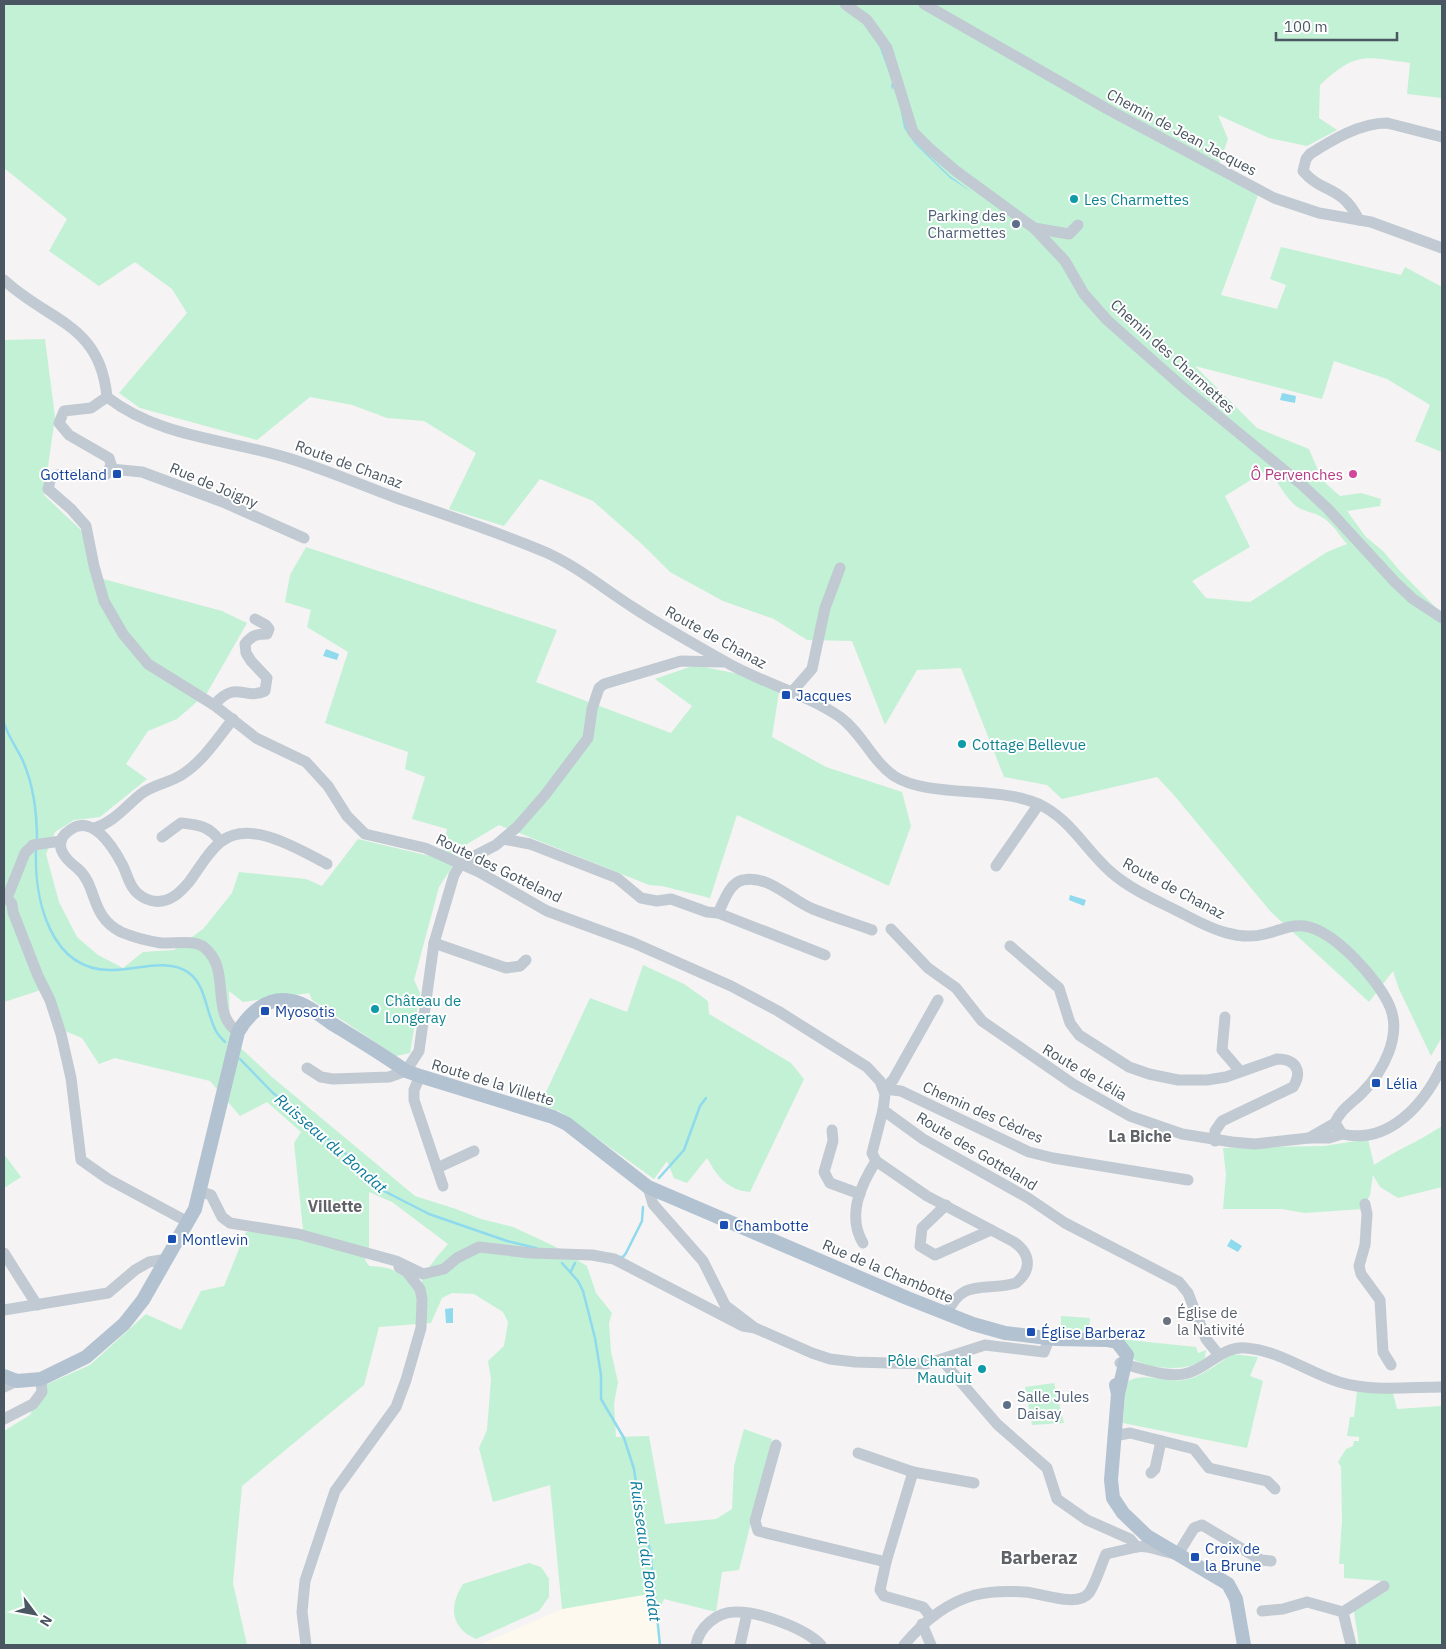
<svg xmlns="http://www.w3.org/2000/svg" width="1446" height="1649" font-family="'IBM Plex Sans',sans-serif">
  <rect width="100%" height="100%" fill="#f5f3f3"/>
  <polygon fill="#fdf9ef" points="649,1594 658,1612 662,1645 479,1645 562,1609"/>
  <g fill="#c3f1d5" fill-rule="evenodd">
    <path d="M 4,4 L 1442,4 L 1442,98 L 1407,94 L 1410,63 C 1364,57 1357,51 1320,85 L 1319,118 L 1337,130 L 1307,146 L 1269,138 L 1218,115 L 1228,139 L 1218,167 L 1258,195 L 1221,295 L 1277,309 L 1286,285 L 1270,279 L 1281,247 L 1401,275 L 1405,267 L 1442,287 L 1442,452 L 1415,441 L 1430,405 L 1387,379 L 1334,361 L 1322,399 L 1195,366 L 1257,428 L 1309,449 L 1322,480 L 1340,496 L 1361,493 L 1381,499 L 1380,506 L 1347,511 L 1366,537 L 1383,551 L 1400,571 L 1442,614 L 1442,1037 L 1431,1056 L 1399,989 L 1393,971 L 1369,1002 L 1271,912 L 1173,794 L 1157,777 L 1062,799 L 1047,785 L 1004,777 L 961,668 L 917,670 L 885,725 L 852,641 L 807,640 L 774,619 L 723,601 L 670,572 L 643,545 L 593,501 L 540,479 L 504,526 L 449,509 L 476,453 L 424,421 L 387,418 L 352,405 L 310,397 L 257,440 L 140,408 L 119,393 L 187,313 L 172,289 L 135,262 L 99,286 L 49,251 L 67,219 L 4,168 ZM 1270,468 C 1275,479 1289,504 1301,509 C 1310,513 1318,513 1326,520 C 1334,526 1340,536 1347,544 L 1327,552 L 1250,602 L 1206,598 L 1192,581 L 1250,547 L 1225,496 Z"/>
    <path d="M 45,339 L 55,417 L 44,495 L 84,533 L 92,576 L 222,611 L 247,623 L 207,693 L 177,719 L 148,731 L 126,764 L 147,779 L 100,817 L 74,820 L 55,832 L 46,854 L 59,902 L 77,937 L 98,955 L 123,968 L 143,952 L 174,950 L 203,929 L 232,893 L 239,872 L 306,879 L 322,886 L 358,839 L 442,859 L 447,829 L 412,819 L 425,777 L 405,769 L 408,752 L 325,723 L 348,652 L 307,627 L 311,610 L 285,602 L 290,575 L 306,547 L 557,630 L 536,682 L 671,733 L 692,706 L 655,679 L 695,665 L 748,676 L 779,692 L 772,737 L 826,767 L 902,792 L 911,826 L 889,886 L 737,815 L 710,898 L 662,886 L 649,885 L 499,825 L 467,844 L 439,887 L 414,980 L 420,993 L 410,1053 L 396,1056 L 312,1000 L 309,993 L 243,1002 L 229,991 L 230,1038 L 272,1077 L 415,1196 L 456,1209 L 481,1219 L 513,1227 L 554,1246 L 587,1266 L 596,1293 L 612,1313 L 609,1323 L 611,1352 L 618,1382 L 614,1404 L 616,1437 L 649,1436 L 665,1524 L 716,1519 L 732,1509 L 734,1466 L 744,1429 L 772,1439 L 739,1570 L 722,1572 L 716,1612 L 664,1599 L 658,1612 L 649,1594 L 562,1609 L 550,1485 L 493,1502 L 479,1448 L 487,1430 L 491,1379 L 488,1361 L 504,1346 L 508,1322 L 503,1312 L 474,1294 L 452,1293 L 442,1298 L 431,1323 L 379,1327 L 364,1385 L 242,1486 L 233,1583 L 247,1645 L 4,1645 L 4,1431 L 30,1415 L 43,1386 L 90,1365 L 146,1314 L 181,1330 L 201,1291 L 224,1286 L 246,1232 L 303,1229 L 294,1143 L 301,1132 L 267,1102 L 240,1116 L 210,1081 L 115,1058 L 99,1064 L 82,1038 L 65,1031 L 44,989 L 4,1002 L 4,340 ZM 369,1192 L 392,1202 L 448,1244 C 435,1259 423,1272 419,1291 C 403,1273 394,1267 369,1266 L 365,1260 L 369,1248 Z"/>
    <path d="M 643,965 L 684,984 L 708,1001 L 709,1014 L 791,1063 L 804,1079 L 750,1192 C 727,1190 717,1176 707,1158 L 687,1183 L 674,1178 L 667,1161 L 654,1179 L 559,1111 L 540,1105 L 590,998 L 627,1012 Z"/>
    <path d="M 1442,1126 L 1442,1187 L 1398,1198 L 1380,1187 L 1373,1175 L 1370,1195 L 1363,1209 L 1304,1213 L 1282,1209 L 1223,1209 L 1226,1175 L 1223,1148 L 1324,1146 L 1368,1139 L 1374,1165 C 1396,1150 1420,1141 1442,1126 Z"/>
    <polygon points="4,1154 21,1177 4,1188"/>
    <polygon points="1061,1316 1090,1318 1089,1332 1061,1330"/>
    <path d="M 1119,1339 L 1196,1347 L 1198,1353 L 1206,1350 L 1205,1357 C 1195,1373 1146,1370 1132,1358 C 1127,1354 1123,1345 1119,1339 Z"/>
    <path d="M 1233,1354 L 1258,1357 L 1250,1376 L 1263,1381 L 1247,1448 L 1123,1423 L 1126,1382 C 1146,1371 1163,1383 1184,1380 C 1202,1377 1218,1363 1233,1354 Z"/>
    <polygon points="1054,1383 1064,1423 1032,1425 1025,1387"/>
    <polygon points="1357,1392 1393,1393 1397,1409 1442,1406 1442,1645 1359,1645 1354,1611 1383,1581 1344,1578 1344,1564 1339,1564 1342,1521 1341,1467 1338,1462 1346,1449 1353,1446 1354,1441 1359,1441 1359,1437 1347,1436 1350,1417 1354,1417"/>
    <path d="M 529,1563 L 541,1567 L 549,1579 L 549,1597 L 539,1611 L 476,1639 C 450,1628 449,1606 463,1584 Z"/>
  </g>
  <g fill="#90daee">
    <polygon points="838,4 866,22 878,39 894,81 893,90 899,97 906,128 916,143 950,176 973,193 950,178 915,144 904,128 898,97 891,87 892,81 877,40 865,23"/>
    <polygon points="1282,393 1296,396 1295,403 1280,400"/>
    <polygon points="326,649 339,654 337,660 323,656"/>
    <polygon points="1070,895 1086,900 1084,906 1069,900"/>
    <polygon points="1231,1239 1242,1246 1238,1252 1227,1246"/>
    <polygon points="453,1308 453,1323 446,1323 445,1309"/>
  </g>
  <g fill="none" stroke-linecap="round" stroke-linejoin="round">
    <g stroke="#90daee" stroke-width="2.5">
      <path d="M 4,723 C 8,736 16,747 22,759 C 33,783 37,813 37,840"/>
      <path d="M 36,850 C 34,899 50,970 110,970 C 134,971 167,957 189,973 C 206,985 206,1013 216,1031 C 218,1035 222,1039 225,1042"/>
      <polyline points="240,1059 273,1093 346,1154 372,1182 384,1191 429,1214 507,1241 536,1248"/>
      <polyline points="659,1178 684,1150 700,1106 706,1098"/>
      <polyline points="619,1257 623,1257 626,1253 642,1221 643,1207"/>
      <polyline points="562,1263 578,1281 583,1291 595,1338 601,1375 601,1399 624,1438 634,1469 640,1510 650,1550 660,1645"/>
      <polyline points="571,1271 575,1263"/>
    </g>
    <g stroke="#c1cad2" stroke-width="11">
      <polyline points="845,4 867,20 887,48 913,132 929,148 956,171 1034,228 1065,261 1084,294 1107,320 1185,389 1301,484 1327,508 1395,582 1413,599 1442,618"/>
      <polyline points="924,4 1109,110 1274,198 1319,213 1371,222 1442,248"/>
      <path d="M 1359,220 C 1341,184 1322,194 1303,171 L 1306,159 L 1310,154 C 1332,140 1360,123 1387,123 L 1442,137"/>
      <polyline points="1034,228 1069,234 1078,225"/>
      <path d="M 4,280 C 49,322 100,323 107,397 C 160,438 227,439 288,458 C 324,469 359,484 394,497 C 445,515 496,531 545,552 C 577,566 604,589 634,608 C 663,627 694,644 724,661 C 761,683 805,693 840,717 C 862,733 872,761 894,776 C 928,798 996,786 1036,803 C 1070,817 1085,850 1112,873 C 1134,892 1163,903 1189,917 C 1212,929 1238,941 1265,934 C 1278,931 1291,924 1304,926 C 1334,930 1379,980 1390,1007 C 1402,1036 1383,1072 1362,1093 C 1352,1103 1340,1110 1335,1123 L 1342,1134 C 1389,1145 1424,1104 1442,1066"/>
      <path d="M 107,397 L 91,408 L 64,411 L 59,423 L 69,435 L 109,458 L 111,464 L 108,473 L 103,476 L 57,475 L 51,477 L 48,489 L 71,509 L 86,526 L 94,566 L 104,601 L 123,634 L 148,664 L 214,705 L 256,738 L 306,762 L 328,786 L 347,816 L 365,834 L 425,848 L 479,872 L 547,911 L 634,943 L 731,986 L 778,1011 L 867,1067 L 880,1081 L 885,1094 L 883,1110 L 872,1153 L 876,1161 L 927,1196 L 1014,1242 C 1031,1254 1032,1270 1016,1283 C 986,1292 962,1277 947,1314"/>
      <polyline points="111,469 142,472 223,502 304,538"/>
      <polyline points="791,693 812,669 825,608 840,568"/>
      <path d="M 214,705 C 236,679 244,701 265,691 L 267,678 L 251,661 L 246,653 L 245,644 C 252,635 257,634 267,634 L 269,629 L 266,625 L 255,619"/>
      <path d="M 95,828 C 115,821 125,807 141,794 C 154,784 170,783 183,774 C 203,761 218,738 233,719"/>
      <path d="M 162,837 L 181,823 C 199,825 209,826 220,841"/>
      <path d="M 503,839 L 530,844 L 617,878 L 641,898 L 657,901 L 671,899 L 707,912 L 718,913 C 724,902 729,883 743,880 C 768,874 792,901 813,909 C 833,917 853,923 872,930"/>
      <polyline points="61,841 33,845 25,853 7,898 12,904 13,912 38,976 50,1000 61,1034 71,1078 81,1160 108,1179 188,1222"/>
      <polyline points="996,866 1039,804"/>
      <polyline points="718,913 825,955"/>
      <polyline points="891,929 928,968 956,988 982,1021 1073,1084 1130,1116 1182,1134 1232,1142 1255,1144 1309,1138 1329,1138 1342,1134"/>
      <polyline points="434,943 506,968 520,966 526,960"/>
      <path d="M 1010,946 L 1059,988 L 1070,1023 L 1079,1035 L 1129,1067 L 1149,1074 L 1178,1080 L 1207,1080 L 1226,1077 L 1277,1059 C 1296,1059 1303,1071 1293,1087 L 1222,1121 L 1215,1131 L 1215,1141"/>
      <polyline points="1225,1017 1222,1050 1240,1071"/>
      <path d="M 238,1032 C 209,1013 232,971 205,948 C 195,939 174,944 161,943 C 148,941 133,937 121,932 C 89,916 98,885 77,868 C 64,858 51,843 70,830 C 92,813 113,847 122,864 C 126,871 128,881 133,888 C 139,897 151,903 162,901 C 174,899 181,891 189,882 C 199,869 209,850 222,841 C 251,819 300,850 327,864"/>
      <polyline points="307,1068 321,1077 333,1079 389,1077 406,1071 419,1051 434,943 454,875 461,863 496,845 517,827 545,795 588,738 592,709 599,688 604,684 681,661 722,662"/>
      <polyline points="420,1076 414,1090 414,1100 443,1186"/>
      <polyline points="884,1089 901,1091 1029,1152 1053,1158 1188,1180"/>
      <polyline points="884,1089 893,1080 938,1000"/>
      <polyline points="883,1110 923,1139 1028,1198 1065,1223 1179,1282 1188,1293 1206,1339 1219,1355"/>
      <polyline points="832,1130 833,1141 824,1172 830,1183 860,1194"/>
      <polyline points="1309,1138 1335,1123"/>
      <polyline points="437,1168 474,1151"/>
      <polyline points="648,1187 653,1204 703,1261 725,1305 755,1328 812,1353 830,1359 855,1362 926,1364 985,1345 1044,1352 1049,1339"/>
      <polyline points="199,1191 211,1195 222,1217 230,1223 298,1234 396,1261 423,1274 444,1269 457,1258 479,1247 531,1253 592,1255 614,1259 743,1326 755,1328"/>
      <polyline points="1365,1204 1367,1214 1365,1245 1359,1266 1361,1274 1380,1300 1383,1352 1391,1365"/>
      <polyline points="946,1205 922,1228 920,1246 935,1255 991,1230"/>
      <path d="M 863,1243 C 847,1216 860,1186 876,1161"/>
      <polyline points="4,1253 37,1305"/>
      <polyline points="4,1310 108,1293 135,1270 149,1262 167,1259"/>
      <path d="M 942,1360 L 997,1424 L 1047,1468 L 1057,1499 L 1087,1520 L 1130,1539 L 1137,1547 C 1149,1544 1164,1554 1178,1554 L 1194,1528 L 1202,1525 L 1261,1560 L 1271,1561"/>
      <path d="M 1120,1363 C 1140,1368 1168,1379 1188,1373 C 1209,1367 1222,1346 1246,1348 C 1281,1351 1307,1372 1339,1382 C 1371,1392 1409,1387 1442,1387"/>
      <polyline points="4,1387 17,1381"/>
      <polyline points="4,1419 33,1404 42,1392 41,1379"/>
      <polyline points="1114,1436 1130,1433 1194,1449 1209,1468 1267,1481 1275,1489"/>
      <polyline points="776,1445 755,1521 758,1531 886,1562"/>
      <polyline points="858,1453 913,1472 974,1483"/>
      <polyline points="913,1472 886,1562 880,1590 884,1596 923,1607 931,1617"/>
      <polyline points="1151,1473 1155,1469 1161,1441"/>
      <polyline points="1262,1611 1283,1609 1307,1602 1343,1612 1351,1645"/>
      <polyline points="1343,1612 1384,1586"/>
      <polyline points="922,1624 931,1645"/>
      <polyline points="306,1645 302,1612 305,1581 335,1491 396,1407 406,1380 421,1328 422,1299 420,1289 407,1272 399,1267"/>
      <path d="M 696,1645 C 699,1628 716,1612 735,1612 C 758,1611 805,1628 821,1645"/>
      <polyline points="740,1645 747,1614"/>
      <path d="M 904,1645 C 923,1622 945,1603 975,1595 C 990,1591 1010,1591 1025,1592 C 1041,1593 1077,1608 1089,1593 C 1095,1585 1101,1565 1106,1554 L 1137,1547"/>
    </g>
    <g stroke="#b3c2d1" stroke-width="14">
      <path d="M 4,1376 L 17,1381 L 41,1379 L 86,1357 L 124,1324 L 143,1300 L 195,1209 L 238,1032 C 249,1013 268,996 291,1001 C 305,1003 320,1015 331,1023 C 357,1039 382,1054 406,1071 L 420,1076 L 553,1117 L 567,1124 L 648,1187 L 907,1298 L 973,1324 L 1005,1333 L 1056,1339 L 1107,1340 L 1117,1342 L 1127,1355 L 1118,1394"/>
      <polyline points="1116,1385 1118,1394 1111,1480 1113,1498 1123,1513 1147,1536 1228,1584 1236,1599 1244,1645"/>
    </g>
  </g>
  <g fill="#0f9aa8" stroke="#fff" stroke-width="2">
    <circle cx="1074" cy="199" r="5"/>
    <circle cx="962" cy="744" r="5"/>
    <circle cx="375" cy="1009" r="5"/>
    <circle cx="982" cy="1369" r="5"/>
  </g>
  <g fill="#5c6f8a" stroke="#fff" stroke-width="2">
    <circle cx="1016" cy="224" r="5"/>
    <circle cx="1007" cy="1405" r="5"/>
  </g>
  <g fill="#1a4fb4" stroke="#fff" stroke-width="2">
    <rect x="112" y="469" width="10" height="10" rx="2.5"/>
    <rect x="781" y="690" width="10" height="10" rx="2.5"/>
    <rect x="260" y="1006" width="10" height="10" rx="2.5"/>
    <rect x="1371" y="1078" width="10" height="10" rx="2.5"/>
    <rect x="719" y="1220" width="10" height="10" rx="2.5"/>
    <rect x="167" y="1234" width="10" height="10" rx="2.5"/>
    <rect x="1026" y="1327" width="10" height="10" rx="2.5"/>
    <rect x="1190" y="1552" width="10" height="10" rx="2.5"/>
  </g>
  <circle fill="#d1479c" stroke="#fff" stroke-width="2" cx="1353" cy="474" r="5"/>
  <circle fill="#6b7280" stroke="#fff" stroke-width="2" cx="1167" cy="1321" r="5"/>
  <g text-anchor="middle" dominant-baseline="central" stroke-width="4" stroke-linejoin="round" paint-order="stroke">
    <g font-size="15" fill="#4a5661" stroke="#fff">
      <text transform="translate(1182 132) rotate(28)">Chemin de Jean Jacques</text>
      <text transform="translate(1173 356) rotate(42)">Chemin des Charmettes</text>
      <text transform="translate(349 464) rotate(20)">Route de Chanaz</text>
      <text transform="translate(214 485) rotate(23)">Rue de Joigny</text>
      <text transform="translate(716 637) rotate(29)">Route de Chanaz</text>
      <text transform="translate(499 868) rotate(26)">Route des Gotteland</text>
      <text transform="translate(1174 888) rotate(28)">Route de Chanaz</text>
      <text transform="translate(1085 1072) rotate(31)">Route de Lélia</text>
      <text transform="translate(493 1082) rotate(17)">Route de la Villette</text>
      <text transform="translate(983 1112) rotate(24)">Chemin des Cèdres</text>
      <text transform="translate(977 1151) rotate(31)">Route des Gotteland</text>
      <text transform="translate(888 1271) rotate(23)">Rue de la Chambotte</text>
    </g>
    <g font-size="15" fill="#0d838f" stroke="#fff" text-anchor="start">
      <text x="1084" y="199">Les Charmettes</text>
      <text x="972" y="744">Cottage Bellevue</text>
      <text x="385" y="1000">Château de<tspan x="385" dy="17">Longeray</tspan></text>
      <text x="972" y="1360" text-anchor="end">Pôle Chantal<tspan x="972" dy="17">Mauduit</tspan></text>
    </g>
    <g font-size="15" fill="#4e5e75" stroke="#fff" text-anchor="end">
      <text x="1006" y="215">Parking des<tspan x="1006" dy="17">Charmettes</tspan></text>
      <text x="1017" y="1396" text-anchor="start">Salle Jules<tspan x="1017" dy="17">Daisay</tspan></text>
    </g>
    <g font-size="15" fill="#164399" stroke="#fff" text-anchor="start">
      <text x="107" y="474" text-anchor="end">Gotteland</text>
      <text x="796" y="695">Jacques</text>
      <text x="275" y="1011">Myosotis</text>
      <text x="1386" y="1083">Lélia</text>
      <text x="734" y="1225">Chambotte</text>
      <text x="182" y="1239">Montlevin</text>
      <text x="1041" y="1332">Église Barberaz</text>
      <text x="1205" y="1548">Croix de<tspan x="1205" dy="17">la Brune</tspan></text>
    </g>
    <g font-size="15" fill="#b23c85" stroke="#fff" text-anchor="end">
      <text x="1343" y="474">Ô Pervenches</text>
    </g>
    <g font-size="15" fill="#5b616d" stroke="#fff" text-anchor="start">
      <text x="1177" y="1312">Église de<tspan x="1177" dy="17">la Nativité</tspan></text>
    </g>
    <g font-size="16" font-weight="bold" fill="#5f6368" stroke="#fff">
      <text x="1140" y="1136">La Biche</text>
      <text x="335" y="1206">Villette</text>
    </g>
    <g font-size="16" font-style="italic" fill="#0c7c9b" stroke="#fff">
      <text transform="translate(331 1143) rotate(41)">Ruisseau du Bondat</text>
      <text transform="translate(646 1551) rotate(82)">Ruisseau du Bondat</text>
    </g>
    <g font-size="18" font-weight="bold" fill="#5f6368" stroke="#fff">
      <text x="1039" y="1557">Barberaz</text>
    </g>
  </g>
  <rect width="1446" height="1649" fill="none" stroke="#4a5661" stroke-width="10"/>
  <g transform="translate(35 1614) rotate(122)" stroke="#ffffff" stroke-width="4" paint-order="stroke">
  <path d="M0-4L9 19L0 12L-9 19Z" fill="#4a5661"/>
  <text y="-8" font-size="14" font-weight="bold" text-anchor="middle" fill="#4a5661">N</text>
  </g>
  <path d="M1276 32v8h121v-8" fill="none" stroke="#4a5661" stroke-width="2.5"/>
  <text x="1284" y="32" font-size="15" fill="#4a5661" stroke="#ffffff" stroke-width="4" paint-order="stroke">100 m</text>
</svg>
